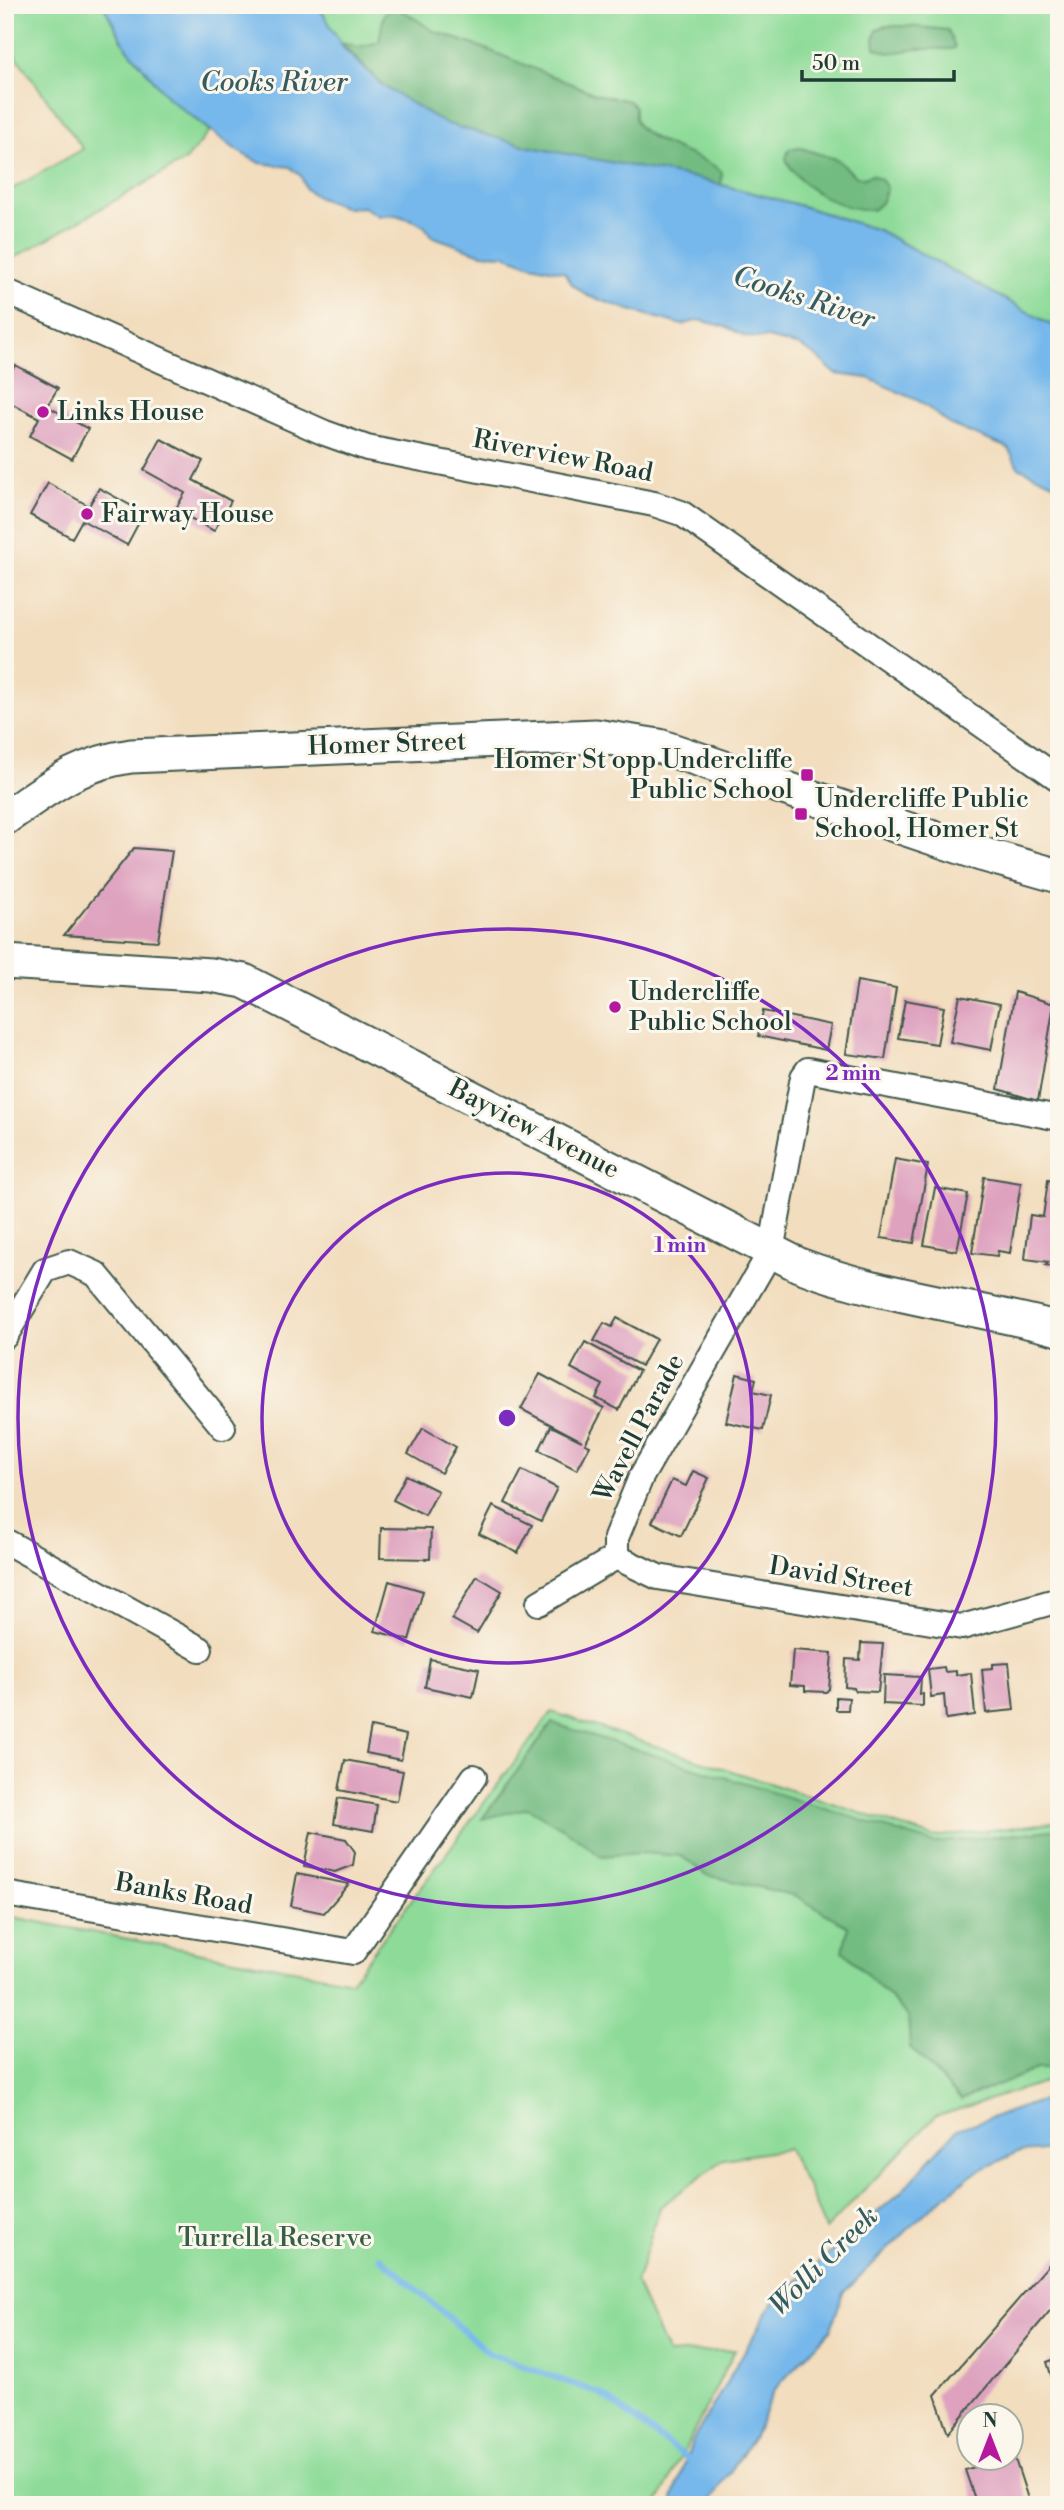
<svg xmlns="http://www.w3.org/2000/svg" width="1064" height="2510" font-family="'Libre Bodoni',serif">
  <rect width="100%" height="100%" fill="#fbf7ec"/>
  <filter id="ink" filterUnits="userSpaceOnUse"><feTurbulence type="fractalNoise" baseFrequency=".0143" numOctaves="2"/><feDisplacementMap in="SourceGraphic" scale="14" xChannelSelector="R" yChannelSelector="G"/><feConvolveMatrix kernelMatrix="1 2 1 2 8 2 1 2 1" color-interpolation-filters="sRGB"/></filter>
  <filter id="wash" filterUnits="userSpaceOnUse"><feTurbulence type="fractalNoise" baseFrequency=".00686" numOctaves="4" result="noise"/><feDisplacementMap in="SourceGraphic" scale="28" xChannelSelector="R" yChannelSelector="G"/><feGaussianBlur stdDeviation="1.57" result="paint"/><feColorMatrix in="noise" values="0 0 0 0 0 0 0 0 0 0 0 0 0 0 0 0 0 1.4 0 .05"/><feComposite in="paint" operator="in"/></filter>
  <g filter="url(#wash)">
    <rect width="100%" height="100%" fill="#f2ddbe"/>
    <g fill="#8edb99" stroke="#568c66" stroke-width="2">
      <polygon points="5,5 103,5 125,45 168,98 210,131 186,160 5,263 5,193 83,149 5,41"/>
      <polygon points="318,5 1059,5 1059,329 878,230 795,204 695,178 530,147 383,86 344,49"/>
      <polygon points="552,1712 933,1837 1059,1822 1059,2080 1047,2081 935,2117 825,2230 812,2196 788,2149 724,2159 660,2207 636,2283 668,2354 735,2350 657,2505 5,2505 7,1916 351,1981"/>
    </g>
    <g fill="#72bb81" stroke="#487c5a" stroke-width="2">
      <path d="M 393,8 L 400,9 L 434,31 L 486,49 L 596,94 L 629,101 L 635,107 C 635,113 634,118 637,124 C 648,142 696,154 716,167 L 722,172 L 721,185 L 530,147 L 444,123 L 383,86 L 341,43 L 359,47 L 379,42 L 384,14 Z"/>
      <polygon points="885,26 908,26 948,30 955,47 953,49 919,49 889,53 875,48 874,39 877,30"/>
      <path d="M 801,148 L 838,160 L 855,176 L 864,178 L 872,175 L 881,179 L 887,188 L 881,203 L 873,210 C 841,210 799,189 786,159 L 789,149 Z"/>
      <polygon points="552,1723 934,1843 1059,1829 1059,2068 1037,2069 961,2100 910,2047 908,2016 843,1951 848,1927 796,1896 707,1875 681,1856 643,1853 600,1856 572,1834 528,1808 482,1819"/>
    </g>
    <g fill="#76b8eb" stroke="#4a7a90" stroke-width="2">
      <polygon points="103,5 318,5 344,49 383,86 444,123 530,147 695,178 795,204 878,230 1059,329 1059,486 1018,467 1008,448 951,425 919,401 868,378 836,374 816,356 800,346 767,338 746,337 727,327 699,320 682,325 630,310 588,296 572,284 564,272 531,265 505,255 481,254 431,236 425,227 415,221 396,215 379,216 363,207 347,208 319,198 306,189 301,176 290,167 260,163 239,152 168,98 125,45"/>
      <polygon points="1059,2095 1059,2148 1016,2153 972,2174 927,2211 843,2293 831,2329 774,2390 754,2436 708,2505 671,2505 692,2442 773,2302 900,2193 957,2129"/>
    </g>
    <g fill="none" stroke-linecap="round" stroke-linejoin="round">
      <polyline stroke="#76b8eb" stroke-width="6" points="380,2257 490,2354 601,2394 693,2463"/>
    </g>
    <g id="blocks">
      <g fill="#dea2bf">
        <polygon points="15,365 58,388 47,406 88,429 72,459 30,436 39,418 5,400 5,383"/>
        <polygon points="161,439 203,461 193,480 231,501 214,531 175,510 185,493 144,470"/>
        <polygon points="48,483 89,506 99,488 144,513 127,545 82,520 72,538 30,515"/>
        <polygon points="134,848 172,851 158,941 64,935"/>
        <polygon points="857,981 896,988 885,1059 846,1054"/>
        <polygon points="1015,992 1054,1004 1038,1101 998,1089"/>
        <polygon points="960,996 1000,1004 991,1050 950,1042"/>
        <polygon points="905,1000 944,1007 937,1044 898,1038"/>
        <polygon points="763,1011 831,1025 826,1050 758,1036"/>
        <polygon points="895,1159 928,1165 914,1243 881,1238"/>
        <polygon points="984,1177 1021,1183 1010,1253 998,1251 997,1256 972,1253"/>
        <polygon points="1048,1180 1059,1182 1059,1267 1045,1265 1049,1262 1025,1259 1030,1215 1043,1217"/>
        <polygon points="935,1188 968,1194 957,1251 924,1245"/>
        <polygon points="617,1318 656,1339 641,1366 594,1341 604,1323 612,1327"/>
        <polygon points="585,1342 639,1371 619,1410 596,1398 603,1385 571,1368"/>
        <polygon points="540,1374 604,1408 585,1444 590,1446 577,1470 539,1450 551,1426 582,1441 521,1409"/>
        <polygon points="737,1374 756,1379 753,1391 771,1395 763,1430 726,1422"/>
        <polygon points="423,1428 456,1447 441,1473 408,1454"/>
        <polygon points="522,1470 557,1488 541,1521 505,1503"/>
        <polygon points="693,1471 709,1478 681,1536 652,1522 672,1480 686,1486"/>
        <polygon points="406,1475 438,1491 425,1516 393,1500"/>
        <polygon points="493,1506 532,1525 518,1553 479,1534"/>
        <polygon points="381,1528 431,1529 430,1559 380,1558"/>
        <polygon points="477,1576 502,1591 477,1633 452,1619"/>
        <polygon points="389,1581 423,1591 409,1640 375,1631"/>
        <polygon points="861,1643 883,1644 878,1692 855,1691 854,1688 845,1687 846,1659 860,1660"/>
        <polygon points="793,1650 832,1653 829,1689 826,1692 805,1691 805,1686 790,1685"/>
        <polygon points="430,1659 479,1669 473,1697 425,1687"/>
        <polygon points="1009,1663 1014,1710 986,1713 982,1669 993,1668 993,1664"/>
        <polygon points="944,1667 945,1672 956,1671 956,1675 971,1673 975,1715 946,1719 944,1695 931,1697 928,1669"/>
        <polygon points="884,1675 921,1677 920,1694 923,1694 923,1706 883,1704"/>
        <polygon points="836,1697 849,1698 848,1710 836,1710"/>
        <polygon points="371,1727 406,1735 401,1760 366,1753"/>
        <polygon points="345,1760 403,1771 397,1801 339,1790"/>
        <polygon points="338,1798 377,1805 373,1831 334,1824"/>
        <polygon points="311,1832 346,1839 355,1852 353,1865 335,1872 304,1866"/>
        <polygon points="297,1874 349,1884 324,1913 291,1906"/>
        <polygon points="1058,2254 1059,2300 948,2433 935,2395"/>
        <polygon points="1059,2358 1059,2397 1058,2398 1047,2362"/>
        <polygon points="1012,2450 1030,2505 977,2505 965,2470 1002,2458 1012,2458"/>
      </g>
    </g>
  </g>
  <g filter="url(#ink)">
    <use href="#blocks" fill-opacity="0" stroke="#3f5549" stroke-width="2"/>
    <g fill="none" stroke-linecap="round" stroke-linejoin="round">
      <g stroke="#3f5549" stroke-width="28">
        <g id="minor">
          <polyline points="5,291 325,433 367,448 654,504 681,513 1059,779"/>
          <polyline points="5,1336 45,1270 69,1262 96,1274 223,1427"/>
          <polyline points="5,1541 200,1649"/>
          <polyline points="616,1557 658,1577 962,1627 1059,1600"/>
          <polyline points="539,1603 616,1557 616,1538 641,1477 771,1251 803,1077 808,1070 1059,1118"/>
          <polyline points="5,1894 353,1952 474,1777"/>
        </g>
      </g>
      <g stroke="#3f5549" stroke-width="37">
        <g id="secondary">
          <path d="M 5,818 C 49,788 76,764 131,756 L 596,736 L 659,746 L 981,854 L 1059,876"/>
          <path d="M 5,962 L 211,975 L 244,981 L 799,1265 C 883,1297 973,1306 1059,1329"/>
        </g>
      </g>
      <use href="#minor" stroke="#fff" stroke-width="24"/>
      <use href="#secondary" stroke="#fff" stroke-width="33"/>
    </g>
  </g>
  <g fill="none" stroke="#7b2cbf" stroke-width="3.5">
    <circle cx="507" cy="1418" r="245"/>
    <circle cx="507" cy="1418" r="489"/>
  </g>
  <g fill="#b5179e" stroke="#fbf7ec" stroke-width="2.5">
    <circle cx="43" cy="412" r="7"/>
    <circle cx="87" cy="514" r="7"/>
    <rect x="800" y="768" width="14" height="14" rx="3.5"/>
    <rect x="794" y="807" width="14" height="14" rx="3.5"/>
    <circle cx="615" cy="1007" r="7"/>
  </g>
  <g text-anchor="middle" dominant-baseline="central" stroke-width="6" stroke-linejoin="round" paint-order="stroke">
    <g font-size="26" fill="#1f3d34" stroke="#fbf7ec" text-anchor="start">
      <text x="57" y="412">Links House</text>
      <text x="101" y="514">Fairway House</text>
      <text x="793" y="760" text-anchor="end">Homer St opp Undercliffe<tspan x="793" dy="30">Public School</tspan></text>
      <text x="815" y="799">Undercliffe Public<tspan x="815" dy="30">School, Homer St</tspan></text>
      <text x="629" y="992">Undercliffe<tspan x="629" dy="30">Public School</tspan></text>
    </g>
    <g font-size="26" fill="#1f3d34" stroke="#fbf7ec">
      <text transform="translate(563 456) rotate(11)">Riverview Road</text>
      <text transform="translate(387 744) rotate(-2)">Homer Street</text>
      <text transform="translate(534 1129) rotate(27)">Bayview Avenue</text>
      <text transform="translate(639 1428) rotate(-62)">Wavell Parade</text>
      <text transform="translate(841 1577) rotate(9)">David Street</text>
      <text transform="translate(184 1894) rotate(10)">Banks Road</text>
    </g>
    <g font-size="26" fill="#355d48" stroke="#fbf7ec">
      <text x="275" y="2238">Turrella Reserve</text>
    </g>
    <g font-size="28" font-style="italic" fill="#355c62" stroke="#fbf7ec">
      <text x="274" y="82">Cooks River</text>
      <text transform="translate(804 298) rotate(18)">Cooks River</text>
      <text transform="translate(824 2261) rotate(-45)">Wolli Creek</text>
    </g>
  </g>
  <circle cx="507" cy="1418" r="10" fill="#7b2cbf" stroke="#fbf7ec" stroke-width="3.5"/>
  <g font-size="21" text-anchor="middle" font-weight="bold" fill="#7b2cbf" stroke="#fbf7ec" stroke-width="6" stroke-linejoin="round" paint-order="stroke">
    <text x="853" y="1080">2 min</text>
    <text x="680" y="1252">1 min</text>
  </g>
  <rect width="1064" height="2510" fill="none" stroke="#fbf7ec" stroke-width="28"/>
  <g transform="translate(990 2437)"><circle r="33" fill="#fbf7ec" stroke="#a3ada2" stroke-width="2"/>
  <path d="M0-5L12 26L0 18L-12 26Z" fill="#b5179e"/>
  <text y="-10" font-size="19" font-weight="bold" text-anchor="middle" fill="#1f3d34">N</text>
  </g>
  <path d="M802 70v10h152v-10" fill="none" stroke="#1f3d34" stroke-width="3.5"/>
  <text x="812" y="70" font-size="21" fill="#1f3d34" stroke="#fbf7ec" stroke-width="5" paint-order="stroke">50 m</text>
</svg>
